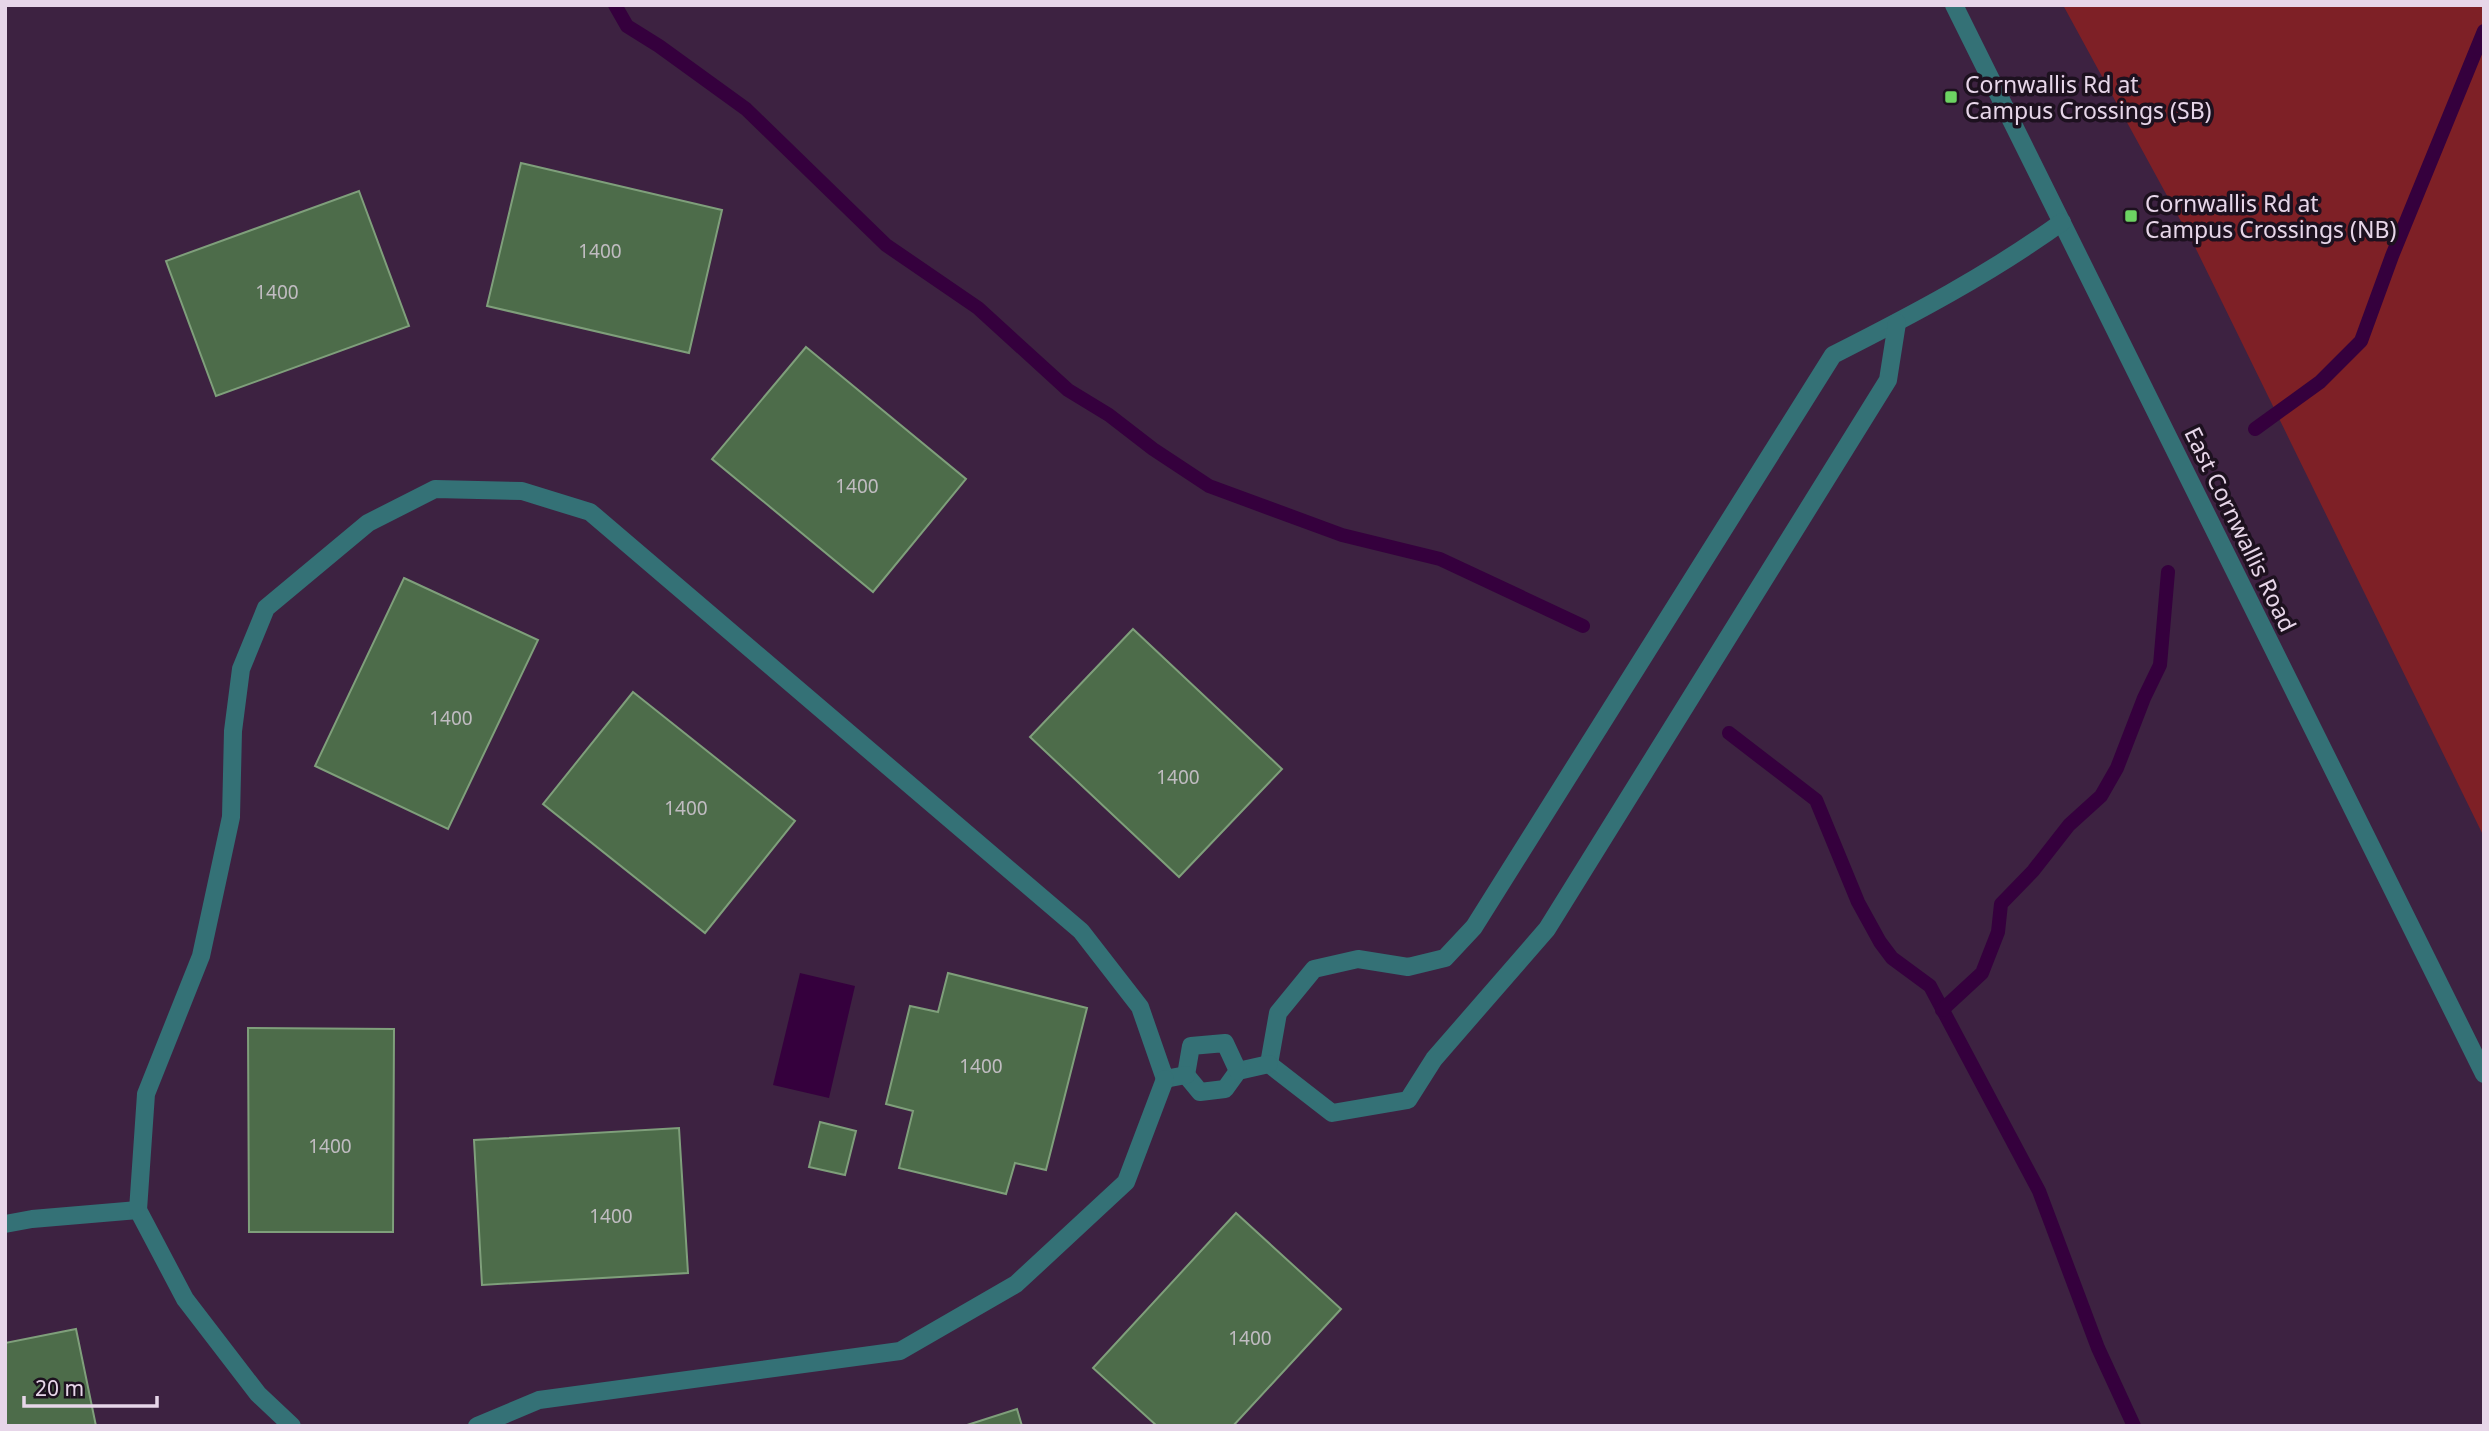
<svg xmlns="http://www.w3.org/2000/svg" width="2489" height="1431" font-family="'Noto Sans',sans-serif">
  <rect width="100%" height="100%" fill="#3d2241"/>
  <polygon fill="#7e2026" points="2063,5 2484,5 2484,837 2195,247"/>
  <polygon fill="#35003d" points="800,973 855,986 829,1098 773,1085"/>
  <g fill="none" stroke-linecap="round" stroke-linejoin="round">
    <g stroke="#35003d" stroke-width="14">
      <polyline points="615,5 627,26 659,46 746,109 886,245 978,308 1068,390 1109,415 1153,449 1209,486 1342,535 1440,559 1583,626"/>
      <polyline points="2255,429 2320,382 2361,341 2392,256 2484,31"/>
      <polyline points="1729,733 1816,800 1858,902 1880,942 1892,958 1930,986 2039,1191 2098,1348 2134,1426"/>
      <polyline points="1942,1010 1982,973 1998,932 2001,904 2033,871 2069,825 2101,796 2117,768 2144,698 2160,665 2168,572"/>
    </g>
  </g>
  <g fill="#4d6c4a" stroke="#7f9f7b" stroke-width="2">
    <polygon points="521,163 722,210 689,353 487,306"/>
    <polygon points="359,191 409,326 216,396 166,261"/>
    <polygon points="806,347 966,479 873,592 712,459"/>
    <polygon points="404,578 538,640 448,829 315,766"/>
    <polygon points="1133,629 1282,769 1179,877 1030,737"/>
    <polygon points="633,692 795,821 705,933 543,804"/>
    <polygon points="948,973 1087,1008 1046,1170 1015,1163 1006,1194 899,1168 913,1111 886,1104 910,1006 938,1012"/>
    <polygon points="248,1028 394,1029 393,1232 249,1232"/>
    <polygon points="820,1122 856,1131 845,1175 809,1167"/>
    <polygon points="679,1128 688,1273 482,1285 474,1140"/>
    <polygon points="1236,1213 1341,1309 1233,1426 1157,1426 1093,1368"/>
    <polygon points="76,1329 96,1426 5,1426 5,1343"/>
    <polygon points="1017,1409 1022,1426 964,1426"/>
  </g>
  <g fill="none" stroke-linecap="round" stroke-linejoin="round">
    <g stroke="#347176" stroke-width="18">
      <polyline points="1954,5 2484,1074"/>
      <path d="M 1269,1064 L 1278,1013 L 1314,969 L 1358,959 L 1408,967 L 1445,958 L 1474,927 L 1833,355 C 1912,315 1990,274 2062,222"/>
      <polyline points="1269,1064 1332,1113 1408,1100 1434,1059 1547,929 1888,380 1897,323"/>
      <polyline points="1186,1075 1200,1092 1225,1089 1238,1071 1269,1064"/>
      <polyline points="1186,1075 1191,1046 1225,1043 1238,1071"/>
      <polyline points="5,1224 32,1219 138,1210"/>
      <polyline points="292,1426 258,1394 185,1299 138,1210 146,1094 201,956 231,817 233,731 241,669 266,608 368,523 435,489 522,491 590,512 1081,931 1140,1007 1165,1079 1186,1075"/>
      <polyline points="477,1426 539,1400 900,1351 1016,1284 1126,1182 1165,1079"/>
    </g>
  </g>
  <g fill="#6cd362" stroke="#1d111f" stroke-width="2.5">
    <rect x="1944" y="90" width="14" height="14" rx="3.5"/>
    <rect x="2124" y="209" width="14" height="14" rx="3.5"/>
  </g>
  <g text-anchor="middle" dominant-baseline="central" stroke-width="7" stroke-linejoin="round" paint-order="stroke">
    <g font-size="19" fill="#c0bcc1">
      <text x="600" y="251">1400</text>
      <text x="277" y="292">1400</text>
      <text x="857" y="486">1400</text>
      <text x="451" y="718">1400</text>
      <text x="1178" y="777">1400</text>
      <text x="686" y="808">1400</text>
      <text x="981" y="1066">1400</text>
      <text x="330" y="1146">1400</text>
      <text x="611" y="1216">1400</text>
      <text x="1250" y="1338">1400</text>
    </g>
    <g font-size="23" fill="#e7d6e9" stroke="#1d111f" text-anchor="start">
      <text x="1965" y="84">Cornwallis Rd at<tspan x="1965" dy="26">Campus Crossings (SB)</tspan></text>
      <text x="2145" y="203">Cornwallis Rd at<tspan x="2145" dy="26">Campus Crossings (NB)</tspan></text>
    </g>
    <g font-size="23" fill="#e7d6e9" stroke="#1d111f">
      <text transform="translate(2241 529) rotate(64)">East Cornwallis Road</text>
    </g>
  </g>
  <rect width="2489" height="1431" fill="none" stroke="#e7d6e9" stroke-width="14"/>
  <path d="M24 1396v10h133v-10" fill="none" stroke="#e7d6e9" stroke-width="3.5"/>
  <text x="35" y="1396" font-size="21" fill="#e7d6e9" stroke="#1d111f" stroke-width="5" paint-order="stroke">20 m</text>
</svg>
